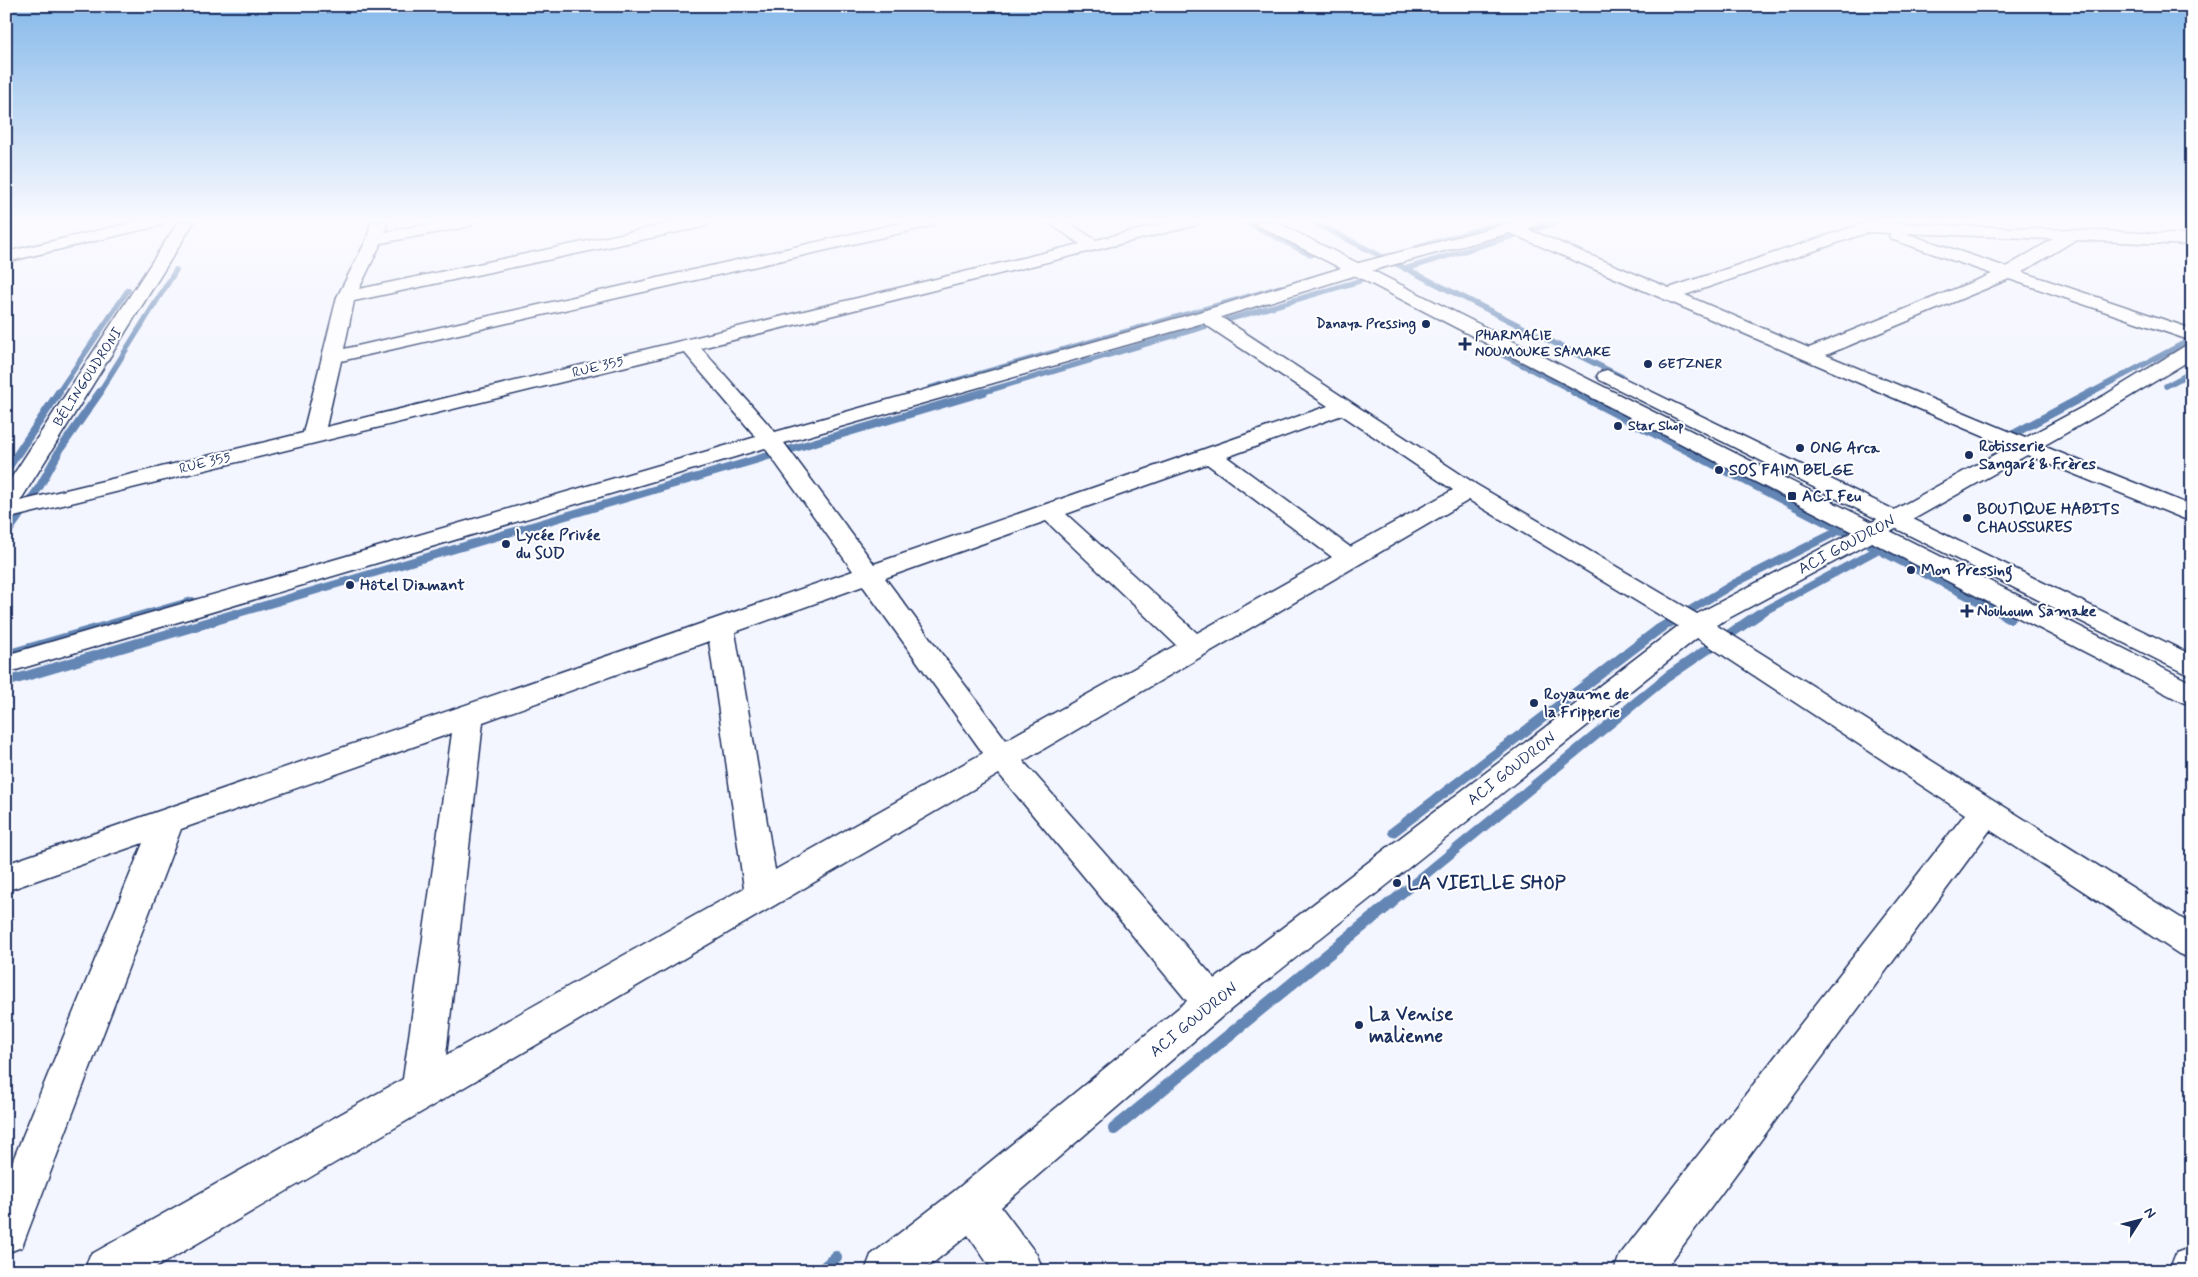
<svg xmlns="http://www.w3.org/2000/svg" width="2198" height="1277" font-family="Mynerve,sans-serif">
  <rect width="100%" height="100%" fill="#f3f5ff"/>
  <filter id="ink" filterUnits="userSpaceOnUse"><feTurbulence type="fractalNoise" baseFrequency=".02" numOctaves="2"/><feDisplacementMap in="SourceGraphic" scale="10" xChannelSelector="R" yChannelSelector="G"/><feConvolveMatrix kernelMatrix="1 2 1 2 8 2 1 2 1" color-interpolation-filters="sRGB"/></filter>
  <g filter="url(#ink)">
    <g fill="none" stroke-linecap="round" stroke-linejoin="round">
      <g stroke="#6486b4" stroke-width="5.5">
        <polyline points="1247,222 1311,255"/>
        <polyline points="1313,222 1622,377"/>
        <polyline points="1416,248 1505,222"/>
        <polyline points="1405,269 1558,222"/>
        <polyline points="1495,351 1577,393"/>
        <polyline points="2166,386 2192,372"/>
        <polyline points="930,388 1281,287"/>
        <polyline points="58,393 128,290"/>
        <polyline points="99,393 176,270"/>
        <polyline points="980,393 1359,281"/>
        <polyline points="2090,393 2192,339"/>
      </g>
      <g stroke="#6486b4" stroke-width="8">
        <polyline points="1574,392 2004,615"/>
        <polyline points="2006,438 2092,392"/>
        <polyline points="6,471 59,392"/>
        <polyline points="6,535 40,486 61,448 100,392"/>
        <polyline points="143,615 192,601"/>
        <polyline points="232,615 984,392"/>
        <polyline points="1682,615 1735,583 1838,531"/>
        <polyline points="1757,615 1877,550"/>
      </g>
      <g stroke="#6486b4" stroke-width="10">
        <polyline points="2002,614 2010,618"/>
        <polyline points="6,655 148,614"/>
        <polyline points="6,682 236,614"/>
        <polyline points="1393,832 1659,629 1684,614"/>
        <polyline points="1390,903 1667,677 1759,614"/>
      </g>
      <g stroke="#6486b4" stroke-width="12">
        <polyline points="1114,1129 1392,902"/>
        <polyline points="820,1271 836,1257"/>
      </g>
      <g stroke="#1b2f5e" stroke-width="3">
        <g id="minor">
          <polygon points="135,222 164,222 162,225 6,262 6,252"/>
          <path d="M 178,222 L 194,222 L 20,501 L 303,433 L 337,297 L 367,239 L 371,222 L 387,222 L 385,232 L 439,222 L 474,222 L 472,225 L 466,227 L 381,243 L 359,289 L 678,222 L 710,222 L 708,225 L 702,227 L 354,301 L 344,349 L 905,222 L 935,222 L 933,225 L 927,227 L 341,361 L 326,427 L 1080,244 L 1048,222 L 1067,222 L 1096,240 L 1170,222 L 1198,222 L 1196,225 L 701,348 L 775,432 L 1199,312 L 1351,265 L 1514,222 L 1541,222 L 1539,225 L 1527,229 L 1669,288 L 1868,222 L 2192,235 L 2192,245 L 2075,240 L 2022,272 L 2192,329 L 2192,341 L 2009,279 L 1826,355 L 2025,438 L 2105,395 L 2185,346 L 2192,344 L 2192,359 L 2119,403 L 2043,446 L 2192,506 L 2192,522 L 2027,455 L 1905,524 L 1716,625 L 2192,925 L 2192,959 L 2179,954 L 1990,830 L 1664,1271 L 1614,1271 L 1620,1255 L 1965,814 L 1697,638 L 1225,1014 L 1001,1207 L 1037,1255 L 1043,1271 L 993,1271 L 968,1235 L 923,1271 L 865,1271 L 871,1255 L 957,1189 L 1187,1001 L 999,774 L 150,1271 L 84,1271 L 90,1255 L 403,1079 L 452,733 L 181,829 L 28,1231 L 22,1247 L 6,1253 L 6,1177 L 143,843 L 6,891 L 6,864 L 853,571 L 765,448 L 6,673 L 6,655 L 756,437 L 684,352 L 6,519 L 6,486 ZM 1869,232 L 1891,233 L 1889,236 L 1891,239 L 1992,274 L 1809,348 L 1685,295 ZM 1510,233 L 2008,447 L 1887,514 L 1697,614 L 1477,485 L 1221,317 L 1363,273 ZM 1905,233 L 2053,239 L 2006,267 ZM 1203,323 L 1328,406 L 874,564 L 784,443 ZM 1342,415 L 1453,490 L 1350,547 L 1227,457 ZM 1207,464 L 1332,557 L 1197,633 L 1066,514 ZM 1469,500 L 1678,626 L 1215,979 L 1023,761 ZM 1046,521 L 1176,645 L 1006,740 L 885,578 ZM 863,586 L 983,753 L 775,870 L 735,632 ZM 709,641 L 744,888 L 446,1055 L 483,722 Z"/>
          <polygon points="2192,1247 2192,1271 2169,1271 2176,1253"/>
        </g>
      </g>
      <g stroke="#1b2f5e" stroke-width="3">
        <g id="major">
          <polygon points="1255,222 1276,222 2192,683 2192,705 2182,702 1257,225"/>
          <polygon points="1607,370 2192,655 2192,675 2182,672 1600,380 1597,376 1600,372"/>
        </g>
      </g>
      <use href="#minor" fill="#fff" fill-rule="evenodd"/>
      <use href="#major" fill="#fff" fill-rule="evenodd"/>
    </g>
  </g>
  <linearGradient id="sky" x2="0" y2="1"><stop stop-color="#86b9ea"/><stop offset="0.55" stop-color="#fafaff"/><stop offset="1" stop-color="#fafaff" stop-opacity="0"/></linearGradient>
  <rect width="2198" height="401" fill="url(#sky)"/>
  <g fill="#1b2f5e" stroke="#fff" stroke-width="2">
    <circle cx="1426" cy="324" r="5"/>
    <path d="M1462.5 336.5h5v5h5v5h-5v5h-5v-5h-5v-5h5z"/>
    <circle cx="1648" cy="364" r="5"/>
    <circle cx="1618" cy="426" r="5"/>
    <circle cx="1800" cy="448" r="5"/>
    <circle cx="1969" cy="455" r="5"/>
    <circle cx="1719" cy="470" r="5"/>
    <rect x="1787" y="491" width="10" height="10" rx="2.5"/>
    <circle cx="1967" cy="518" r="5"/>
    <circle cx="506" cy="544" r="5"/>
    <circle cx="1911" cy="570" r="5"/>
    <circle cx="350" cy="585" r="5"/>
    <path d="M1964.5 603.5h5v5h5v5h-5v5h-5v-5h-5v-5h5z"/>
    <circle cx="1534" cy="703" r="5"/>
    <circle cx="1397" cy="883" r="5"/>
    <circle cx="1359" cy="1025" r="5"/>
  </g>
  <g text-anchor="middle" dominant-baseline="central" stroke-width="4" stroke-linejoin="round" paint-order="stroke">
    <g font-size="14" font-weight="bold" fill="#1b2f5e" stroke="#fff" text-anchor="start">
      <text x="1416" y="324" text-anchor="end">Danaya Pressing</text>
      <text x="1475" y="336">PHARMACIE<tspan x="1475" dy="16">NOUMOUKE SAMAKE</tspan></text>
      <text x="1658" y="364">GETZNER</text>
      <text x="1628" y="426">Star Shop</text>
    </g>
    <g font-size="14" fill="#1b2f5e" stroke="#fff">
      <text transform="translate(598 367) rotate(-14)">RUE 355</text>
      <text transform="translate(88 377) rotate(-57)">BÉLINGOUDRONI</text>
      <text transform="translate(205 463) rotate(-14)">RUE 355</text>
    </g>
    <g font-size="16" font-weight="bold" fill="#1b2f5e" stroke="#fff" text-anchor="start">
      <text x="1979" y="446">Rotisserie<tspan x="1979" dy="18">Sangaré &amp; Frères</tspan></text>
      <text x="1810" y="448">ONG Arca</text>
      <text x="1729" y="470">SOS FAIM BELGE</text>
      <text x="1802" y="496">ACI Feu</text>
      <text x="1977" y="509">BOUTIQUE HABITS<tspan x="1977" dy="18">CHAUSSURES</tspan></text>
      <text x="516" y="535">Lycée Privée<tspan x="516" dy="18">du SUD</tspan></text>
      <text x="1921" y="570">Mon Pressing</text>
      <text x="360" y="585">Hôtel Diamant</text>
      <text x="1977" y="611">Nouhoum Samake</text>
      <text x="1544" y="694">Royaume de<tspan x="1544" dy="18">la Fripperie</tspan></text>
    </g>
    <g font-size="16" fill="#1b2f5e" stroke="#fff">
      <text transform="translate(1847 545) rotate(-28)">ACI GOUDRON</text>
      <text transform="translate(1512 769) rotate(-38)">ACI GOUDRON</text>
      <text transform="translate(1194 1020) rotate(-39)">ACI GOUDRON</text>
    </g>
    <g font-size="19" font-weight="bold" fill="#1b2f5e" stroke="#fff" text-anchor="start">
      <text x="1407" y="883">LA VIEILLE SHOP</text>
      <text x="1369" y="1014">La Venise<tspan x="1369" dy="22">malienne</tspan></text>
    </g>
  </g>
  <rect width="2198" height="1277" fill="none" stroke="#fff" stroke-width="25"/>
  <rect x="12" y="12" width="2173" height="1252" fill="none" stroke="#1b2f5e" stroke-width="2" filter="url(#ink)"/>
  <g transform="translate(2140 1220) rotate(54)" stroke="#ffffff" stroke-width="4" paint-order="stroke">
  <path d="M0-4L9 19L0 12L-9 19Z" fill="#1b2f5e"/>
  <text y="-8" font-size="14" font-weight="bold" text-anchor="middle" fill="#1b2f5e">N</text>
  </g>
</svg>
